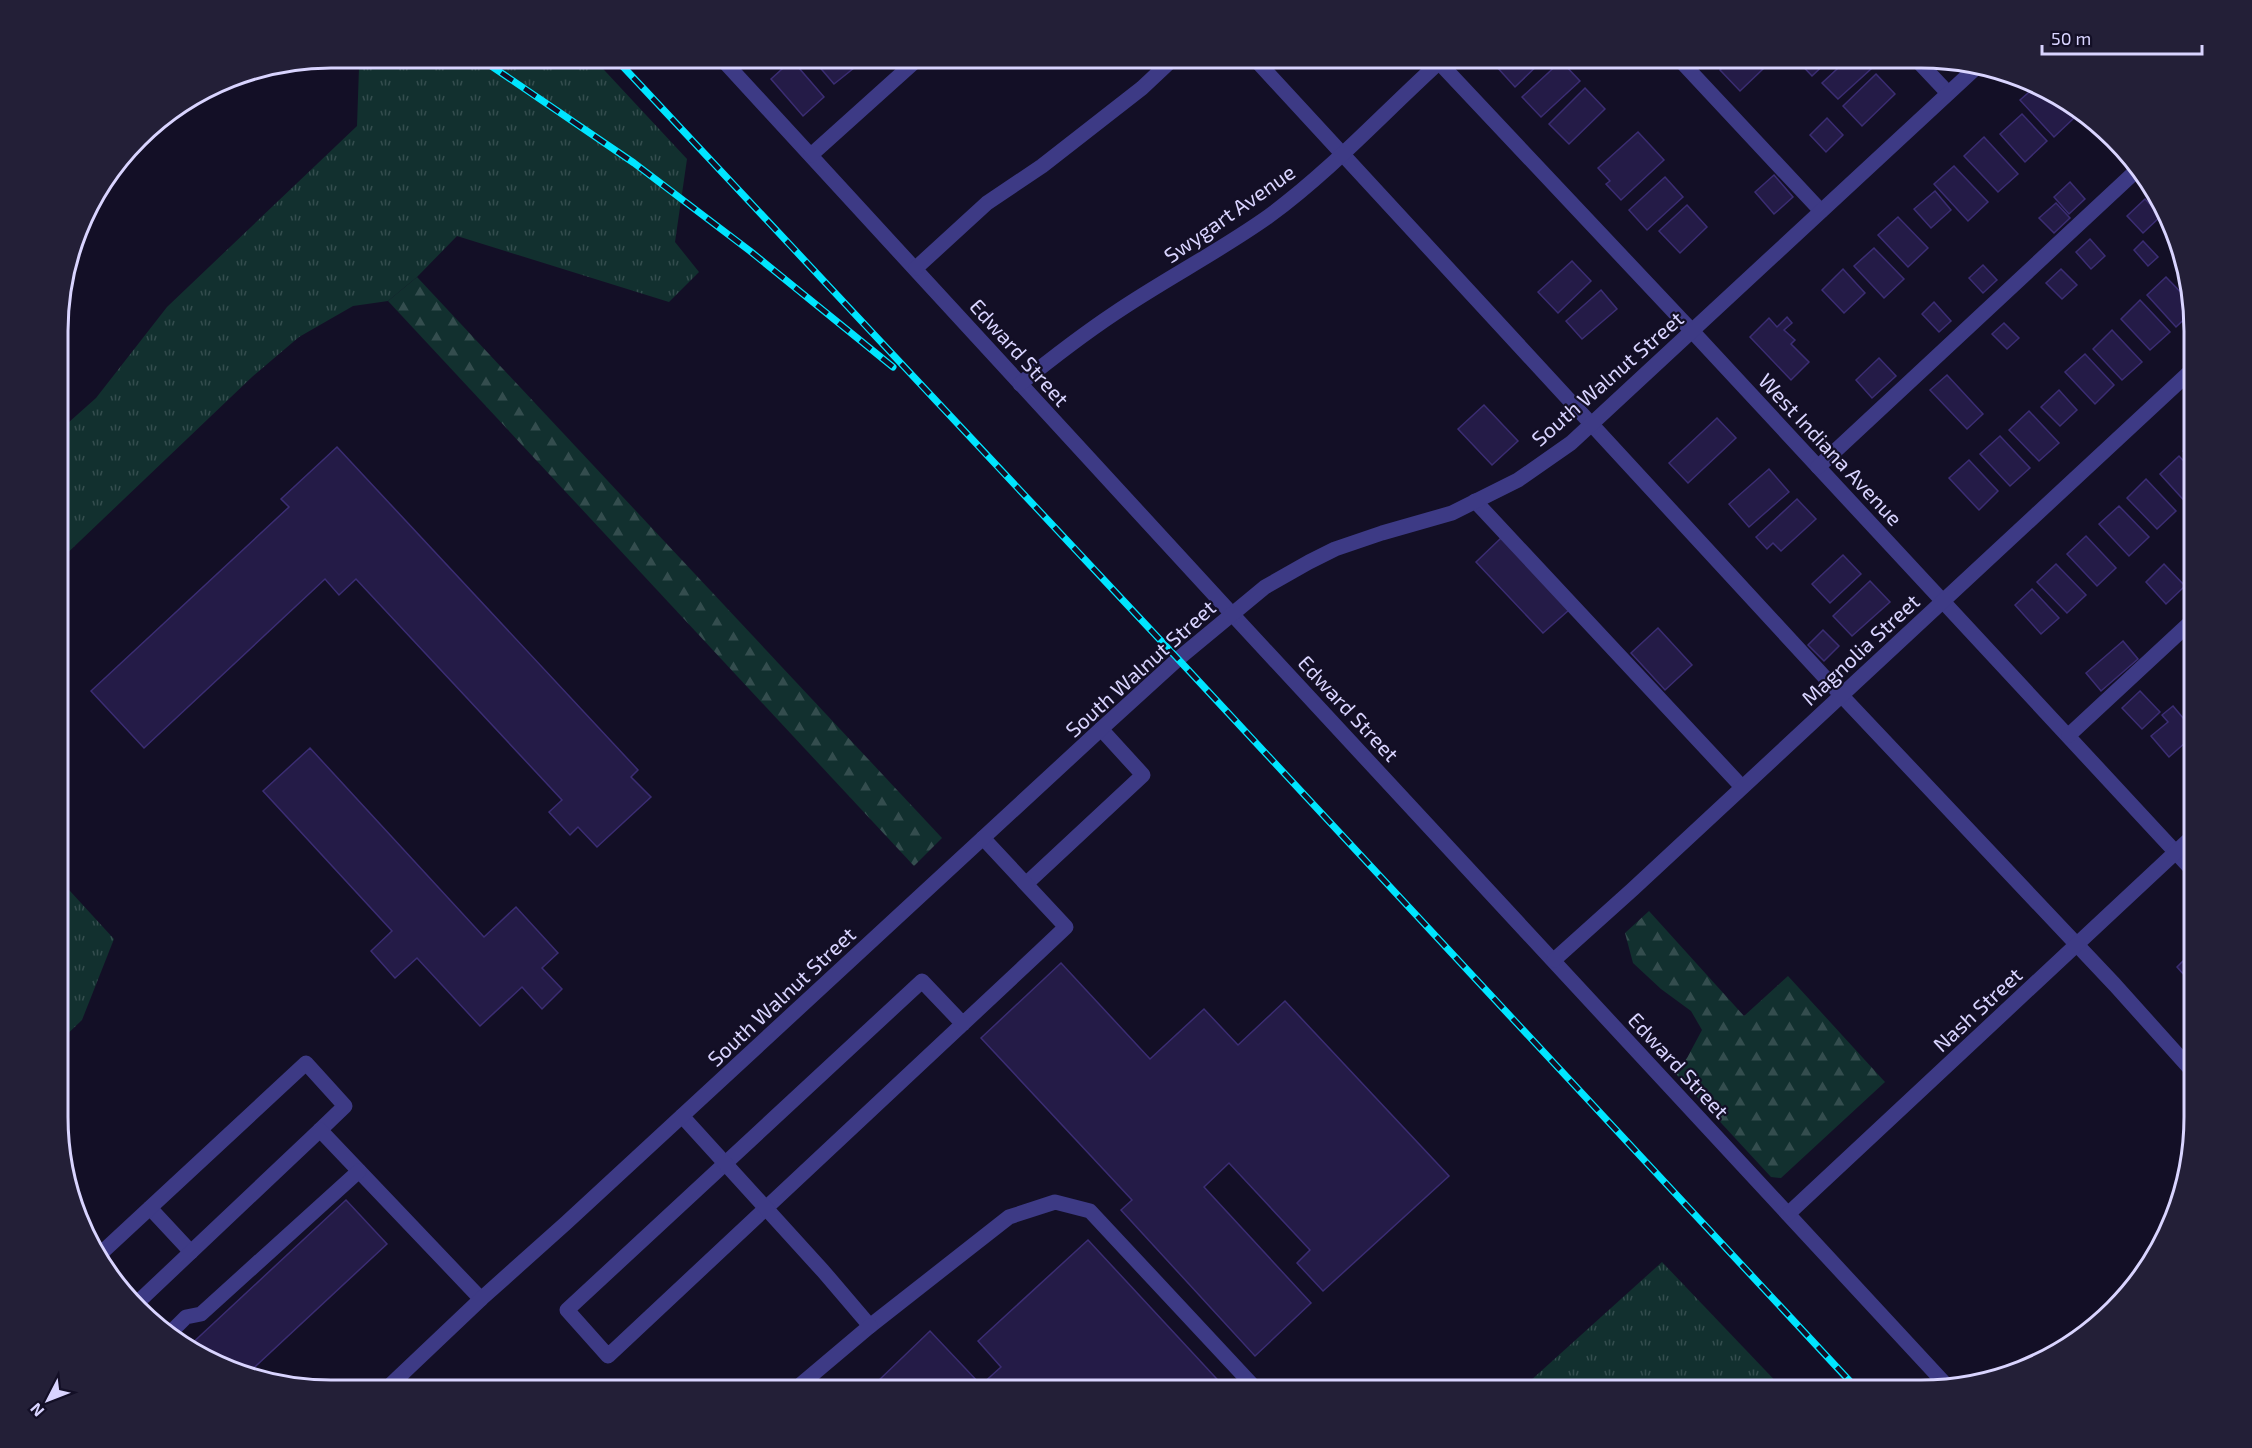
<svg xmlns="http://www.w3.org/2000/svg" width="2252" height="1448" font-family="'Exo 2',sans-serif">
  <defs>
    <pattern id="grass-tufts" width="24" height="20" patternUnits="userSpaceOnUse" patternTransform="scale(1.5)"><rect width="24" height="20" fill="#12302f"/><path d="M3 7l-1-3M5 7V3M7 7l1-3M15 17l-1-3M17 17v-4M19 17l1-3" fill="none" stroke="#344d4e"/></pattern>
    <pattern id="forest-firs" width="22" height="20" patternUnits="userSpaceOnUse" patternTransform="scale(1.5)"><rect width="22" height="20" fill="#12302f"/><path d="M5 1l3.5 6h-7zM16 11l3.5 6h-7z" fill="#344d4e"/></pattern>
  </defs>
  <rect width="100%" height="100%" fill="#130f26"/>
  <g fill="url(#grass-tufts)">
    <polygon points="351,57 592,57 687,159 675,242 699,272 669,302 457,236 417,277 388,301 353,306 299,337 252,377 59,561 59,431 96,398 167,307 357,126 359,68"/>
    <polygon points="59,879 114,939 82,1020 59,1042"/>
    <polygon points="1662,1262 1784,1390 1519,1391"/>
  </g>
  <g fill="url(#forest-firs)">
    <polygon points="417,277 942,838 914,866 388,301"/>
    <polygon points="1649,911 1744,1016 1788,976 1885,1082 1781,1178 1771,1177 1674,1072 1687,1058 1702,1030 1691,1011 1661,989 1633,963 1625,933"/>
  </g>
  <g fill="#241b47" stroke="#3b2d73" stroke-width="1.5">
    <polygon points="811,57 845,57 854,68 834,84"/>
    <polygon points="1506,57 1546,57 1515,87 1496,66"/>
    <polygon points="1733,57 1752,57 1763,69 1740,91 1720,70"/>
    <polygon points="1794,57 1832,57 1812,76"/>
    <polygon points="1850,57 1860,57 1871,69 1838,99 1822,83"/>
    <polygon points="792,60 824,97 803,116 771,79"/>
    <polygon points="1561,61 1580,81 1541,117 1522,97"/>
    <polygon points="1876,74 1895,94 1862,126 1843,106"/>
    <polygon points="2036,86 2050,92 2074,118 2054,137 2020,100"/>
    <polygon points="1585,88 1605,109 1569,144 1549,124"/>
    <polygon points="2022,114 2047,141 2025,162 2000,134"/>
    <polygon points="1827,118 1843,135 1826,152 1810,135"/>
    <polygon points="1638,132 1664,160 1621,200 1606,184 1610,181 1598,168"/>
    <polygon points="1984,137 2018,174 1998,192 1964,156"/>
    <polygon points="1954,166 1988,202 1968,221 1934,184"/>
    <polygon points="1774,175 1793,197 1774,214 1755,192"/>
    <polygon points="1665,177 1683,197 1647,230 1629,210"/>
    <polygon points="2070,182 2085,199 2069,214 2054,197"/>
    <polygon points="1935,191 1951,210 1931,228 1914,209"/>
    <polygon points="2145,199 2161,216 2143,233 2127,216"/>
    <polygon points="2056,203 2070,218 2054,233 2039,218"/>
    <polygon points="1687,205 1707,227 1680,253 1659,231"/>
    <polygon points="1898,217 1928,248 1908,267 1878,235"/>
    <polygon points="2090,239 2105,256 2091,269 2076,252"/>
    <polygon points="2143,241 2158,257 2148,266 2134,250"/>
    <polygon points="1874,248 1904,279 1884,298 1854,266"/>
    <polygon points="1572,261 1591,281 1558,313 1538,292"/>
    <polygon points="1983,265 1997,280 1983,293 1969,278"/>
    <polygon points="1843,269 1865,293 1844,313 1822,290"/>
    <polygon points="2061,269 2077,285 2062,299 2046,283"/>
    <polygon points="2166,277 2192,304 2194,310 2176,327 2147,295"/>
    <polygon points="1601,290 1617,309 1582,339 1566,321"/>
    <polygon points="2140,300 2170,332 2150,350 2121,319"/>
    <polygon points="1934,302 1951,321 1939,332 1922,314"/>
    <polygon points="1787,317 1792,323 1784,330 1795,340 1791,344 1809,362 1791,380 1750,337 1769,318 1777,327"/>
    <polygon points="2004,323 2019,338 2007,349 1992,334"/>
    <polygon points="2112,330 2142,362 2122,380 2093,349"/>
    <polygon points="2085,354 2114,385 2095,404 2065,372"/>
    <polygon points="1879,358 1896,376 1872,398 1856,380"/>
    <polygon points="1947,375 1983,414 1967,429 1930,390"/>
    <polygon points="2059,390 2077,410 2060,426 2041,407"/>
    <polygon points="1484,405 1518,441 1492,465 1458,429"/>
    <polygon points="2029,411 2059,443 2039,461 2009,430"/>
    <polygon points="1717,418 1736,438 1688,483 1669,463"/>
    <polygon points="2000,436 2030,468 2010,486 1980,454"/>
    <polygon points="2194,441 2194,463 2183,451"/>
    <polygon points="337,447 638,770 631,777 651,797 597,847 578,827 570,835 549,812 562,800 356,579 339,595 325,579 144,748 91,691 289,507 281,499"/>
    <polygon points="2179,456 2194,472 2194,501 2189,506 2160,474"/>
    <polygon points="1969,460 1998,491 1979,510 1949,478"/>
    <polygon points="1769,469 1789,492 1749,527 1729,504"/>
    <polygon points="2146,479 2176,511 2157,529 2127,498"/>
    <polygon points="1797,499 1816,519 1781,551 1773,543 1767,549 1756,537"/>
    <polygon points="2119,506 2149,537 2129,556 2099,524"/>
    <polygon points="2086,536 2116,568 2097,586 2067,554"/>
    <polygon points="1501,538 1569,610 1543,633 1476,562"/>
    <polygon points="1843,555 1861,574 1830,603 1812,584"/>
    <polygon points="2056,564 2086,595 2067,613 2037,582"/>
    <polygon points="2164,564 2185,586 2166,604 2146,582"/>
    <polygon points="1870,581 1890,602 1852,636 1833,616"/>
    <polygon points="2032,589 2059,618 2041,634 2015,605"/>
    <polygon points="1658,628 1692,665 1665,690 1631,653"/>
    <polygon points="1823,630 1839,646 1824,661 1808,645"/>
    <polygon points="2123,641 2138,659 2101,691 2086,673"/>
    <polygon points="2140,691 2160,712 2142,729 2122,708"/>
    <polygon points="2173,706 2194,731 2194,735 2169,757 2151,736 2168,722 2162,715"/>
    <polygon points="310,748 484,937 516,907 558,953 542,968 562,989 542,1009 522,987 480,1026 417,958 395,978 371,951 392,931 263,791"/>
    <polygon points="2194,950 2194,986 2177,967"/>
    <polygon points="1061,963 1150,1059 1204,1009 1238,1045 1285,1001 1449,1176 1323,1291 1297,1263 1310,1250 1229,1163 1204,1187 1311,1303 1255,1356 1121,1210 1132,1200 981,1038"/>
    <polygon points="346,1200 387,1244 244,1377 186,1349"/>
    <polygon points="1088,1240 1228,1391 883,1391 876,1383 930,1331 981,1385 1001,1367 978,1341"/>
  </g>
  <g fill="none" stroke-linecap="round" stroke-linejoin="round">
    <g stroke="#3d3a85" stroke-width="15">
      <polyline points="720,57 1232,614 1949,1388"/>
      <polyline points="1253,57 1842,696 2115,985 2194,1073"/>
      <polyline points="1434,57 1692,331 2194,872"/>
      <polyline points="1677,57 1821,211"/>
      <polyline points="1914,57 1948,93"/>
      <polyline points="811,155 920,57"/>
      <polyline points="916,268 987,203 1042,166 1142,88 1175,57"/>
      <path d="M 1020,384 C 1051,359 1082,335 1115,313 C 1165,279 1220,251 1269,216 C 1333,169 1386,110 1445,57"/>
      <polyline points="1818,467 2137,170"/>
      <polyline points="1475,501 1742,787"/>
      <polyline points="2069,735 2194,619"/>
      <polyline points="1027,883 1143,775 1101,729"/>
      <polyline points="1554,960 1633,889 2194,368"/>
      <path d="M 963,1024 L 922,981 L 567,1310 L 608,1356 C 761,1214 914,1071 1066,927 L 983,838"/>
      <polyline points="682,1116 823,1271 870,1326 1009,1217 1055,1202 1090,1211 1258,1391"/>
      <polyline points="150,1208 191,1252"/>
      <polyline points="1788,1214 2194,835"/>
      <polyline points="98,1256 306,1063 345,1106 320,1130"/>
      <polyline points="137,1303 320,1130 481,1299"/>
      <polyline points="168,1335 186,1317 201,1314 359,1171"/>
      <polyline points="398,1378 409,1391"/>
      <polyline points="384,1391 481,1299 566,1223 1101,729 1178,659 1265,587 1309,562 1335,549 1382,533 1452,513 1518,480 1571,443 1979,65"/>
      <polyline points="793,1391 870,1326"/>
    </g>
    <g stroke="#00e5ff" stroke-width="7">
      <g id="rail">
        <polyline points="478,57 634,163 750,251 893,367"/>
        <polyline points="614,57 1178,659 1858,1390"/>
      </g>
    </g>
    <use href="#rail" stroke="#130f26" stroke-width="4.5" stroke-dasharray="14" stroke-linecap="butt"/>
  </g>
  <g text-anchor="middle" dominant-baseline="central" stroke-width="4.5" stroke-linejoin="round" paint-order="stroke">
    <g font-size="21" fill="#d9d4ff" stroke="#130f26">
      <text transform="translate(1229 213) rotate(-35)">Swygart Avenue</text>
      <text transform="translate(1020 352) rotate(48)">Edward Street</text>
      <text transform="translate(1607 378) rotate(-41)">South Walnut Street</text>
      <text transform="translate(1831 449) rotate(47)">West Indiana Avenue</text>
      <text transform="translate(1860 649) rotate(-43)">Magnolia Street</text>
      <text transform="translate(1140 668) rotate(-42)">South Walnut Street</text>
      <text transform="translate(1349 708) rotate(47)">Edward Street</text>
      <text transform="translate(781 996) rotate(-43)">South Walnut Street</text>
      <text transform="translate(1977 1009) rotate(-43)">Nash Street</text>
      <text transform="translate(1679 1065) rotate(47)">Edward Street</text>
    </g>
  </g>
  <path d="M0 0H2252V1448H0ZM331 68H1921A263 263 0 0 1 2184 331V1117A263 263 0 0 1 1921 1380H331A263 263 0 0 1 68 1117V331A263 263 0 0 1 331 68Z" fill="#231f37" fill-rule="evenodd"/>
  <path fill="none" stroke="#d9d4ff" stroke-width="3" d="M331 68H1921A263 263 0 0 1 2184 331V1117A263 263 0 0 1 1921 1380H331A263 263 0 0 1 68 1117V331A263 263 0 0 1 331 68Z"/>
  <g transform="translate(48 1400) rotate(228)" stroke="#130f26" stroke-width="4.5" paint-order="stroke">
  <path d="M0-4.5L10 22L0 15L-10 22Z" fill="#d9d4ff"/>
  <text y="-9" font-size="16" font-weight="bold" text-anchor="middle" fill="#d9d4ff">N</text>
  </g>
  <path d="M2042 45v9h160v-9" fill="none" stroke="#d9d4ff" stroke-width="3"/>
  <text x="2051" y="45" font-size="18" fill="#d9d4ff" stroke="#130f26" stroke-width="4.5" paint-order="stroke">50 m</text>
</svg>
